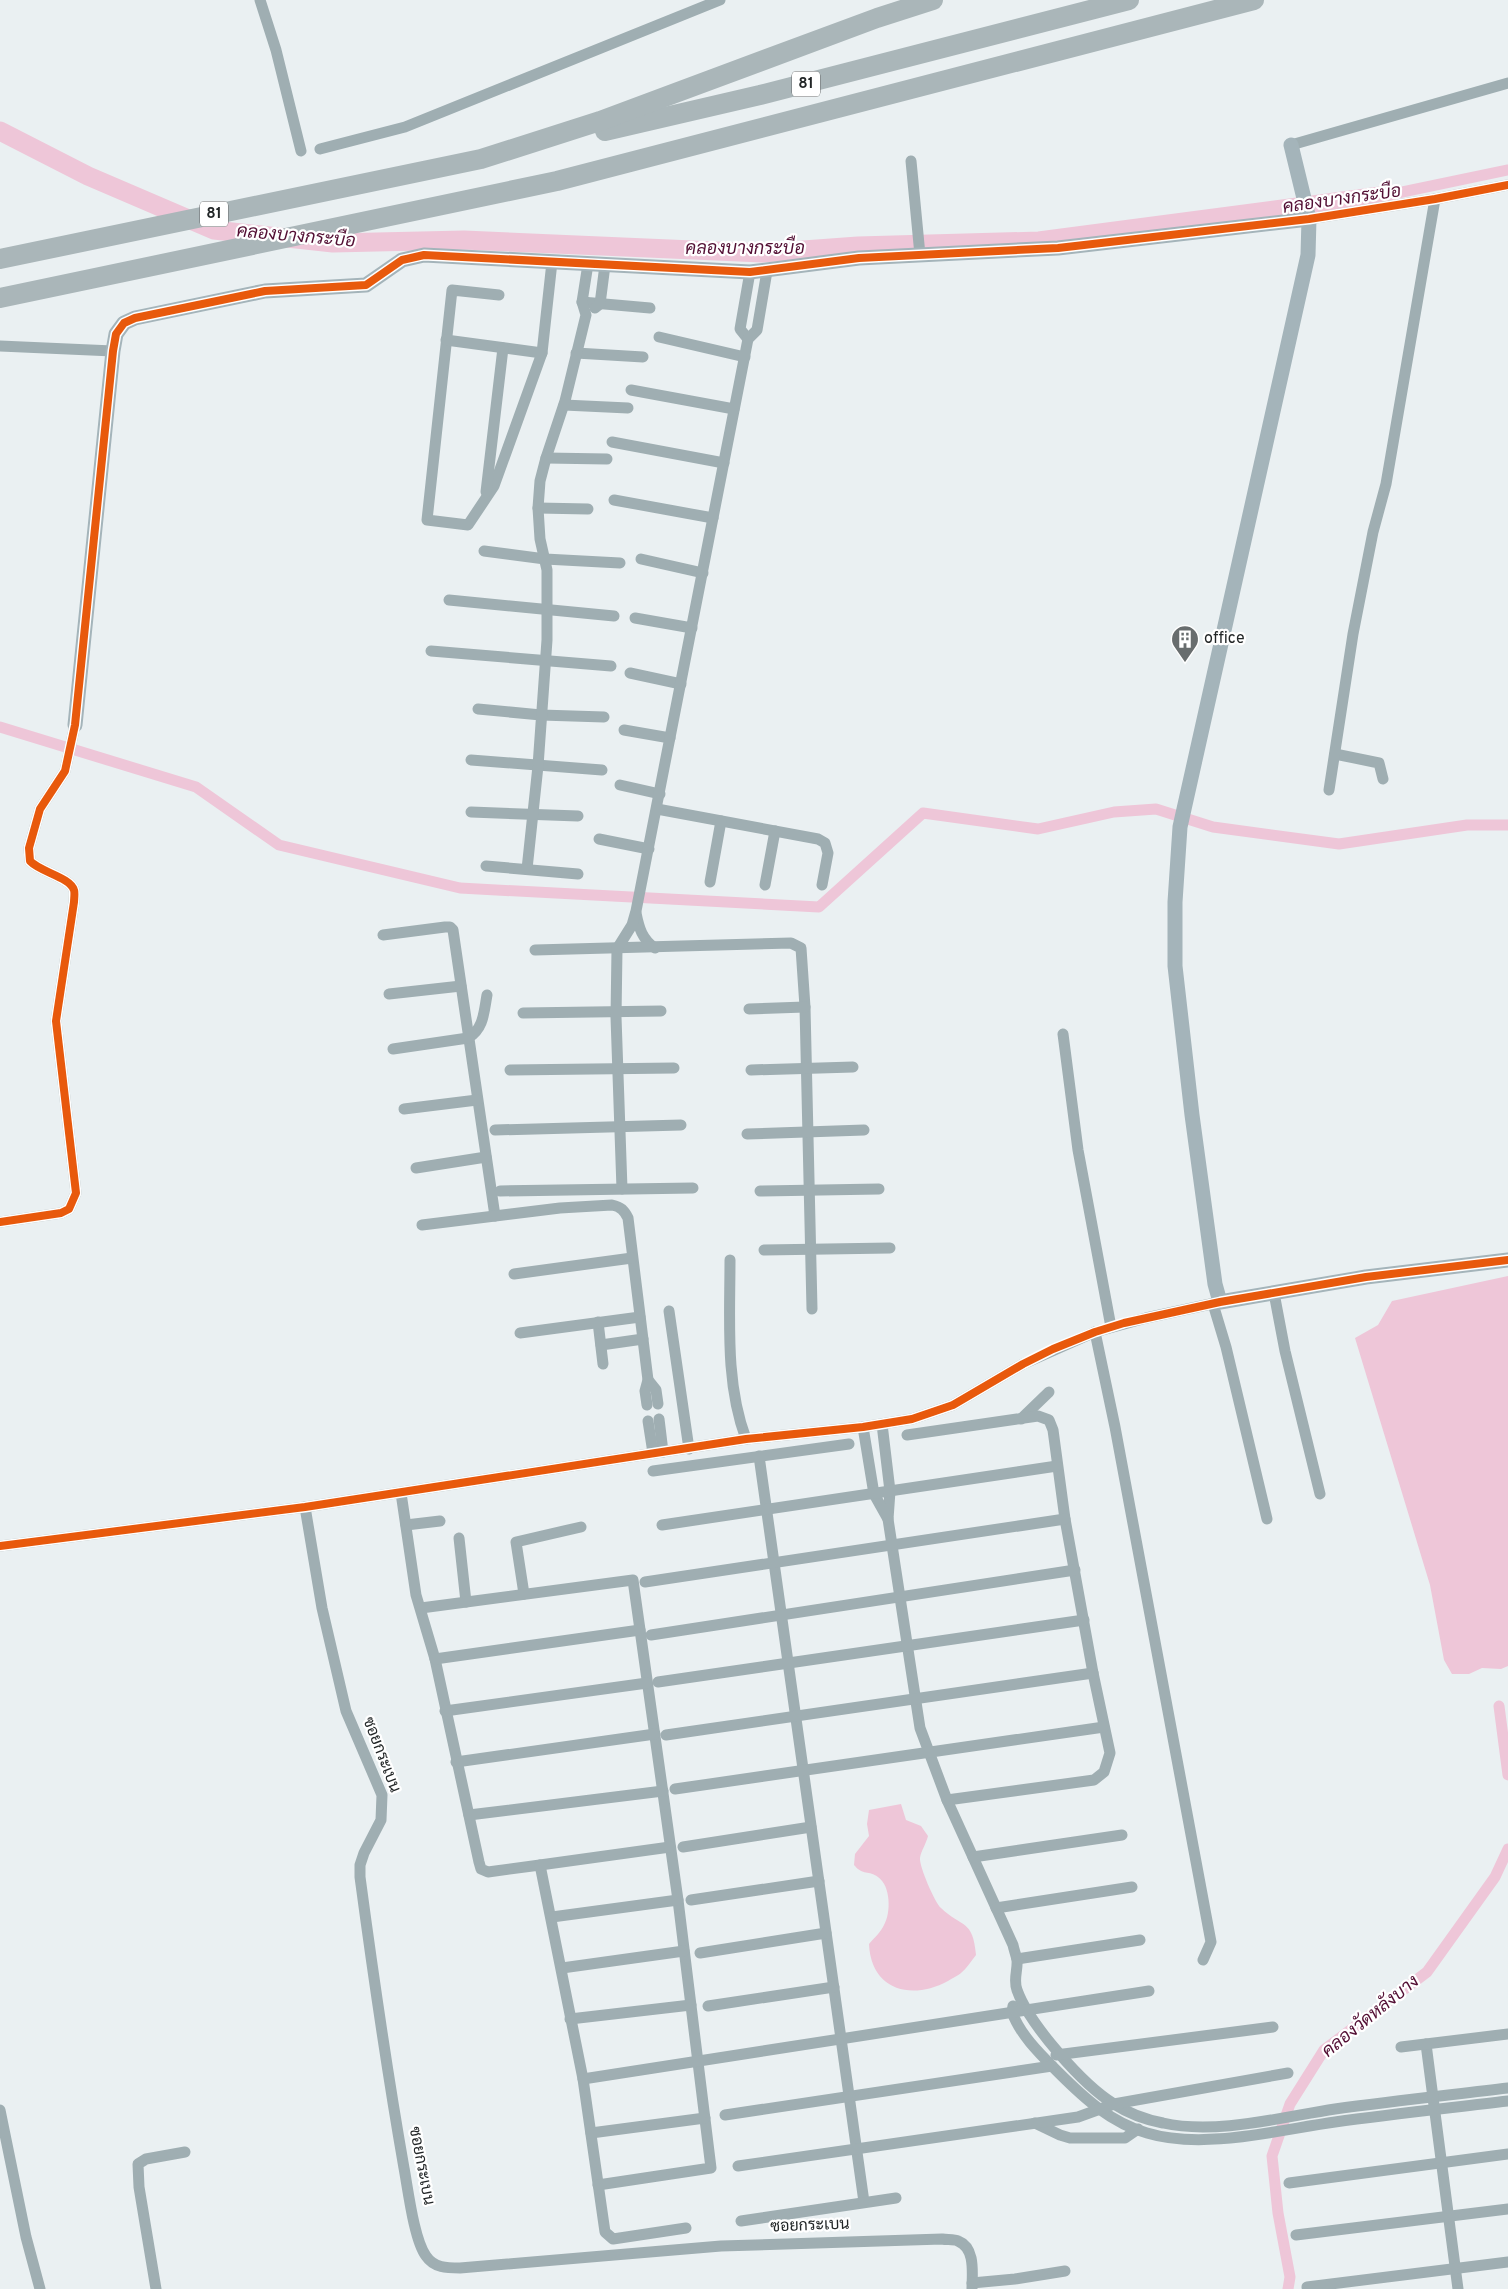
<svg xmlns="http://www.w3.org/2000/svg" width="1508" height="2289" font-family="Overpass,Sarabun,sans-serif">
  <rect width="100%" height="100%" fill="#eaf0f2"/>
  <g fill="#eec6d8">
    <polygon points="1508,1276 1508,1666 1501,1669 1482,1668 1469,1674 1452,1674 1444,1660 1430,1585 1355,1338 1378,1325 1392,1301"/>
    <path d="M 901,1804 L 906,1820 L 921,1826 L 928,1836 C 926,1844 921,1851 920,1858 C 919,1866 935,1903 941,1908 C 962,1928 973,1919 976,1955 C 971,1961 967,1968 961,1973 C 958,1976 952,1978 948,1981 C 911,2001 871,1990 869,1944 C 874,1938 881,1932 884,1925 C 891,1913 891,1886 878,1877 C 869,1870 863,1876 854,1865 L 855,1854 L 869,1836 L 867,1824 L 869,1810 Z"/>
  </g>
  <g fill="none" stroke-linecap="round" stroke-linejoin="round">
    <g stroke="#eec6d8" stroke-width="11">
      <polyline points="1388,195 1508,170"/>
      <polyline points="0,727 196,787 279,845 460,888 819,907 923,813 1038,829 1114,812 1156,809 1213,827 1339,844 1467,825 1508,825"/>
      <polyline points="1499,1706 1508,1775"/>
      <polyline points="1288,2289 1290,2277 1278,2213 1272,2156 1290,2104 1324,2050 1427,1972 1495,1877 1508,1849"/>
    </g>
    <polyline stroke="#eec6d8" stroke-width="19" points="0,131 88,176 214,230 333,243 464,240 762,253 858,246 1039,241 1388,195"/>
    <g stroke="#9faeb2" stroke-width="11">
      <polyline points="260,0 276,50 301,151"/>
      <polyline points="1291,145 1508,83"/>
      <polyline points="320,149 405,127 720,0"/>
      <polyline points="911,161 920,255"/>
      <polyline points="1309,219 1435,199 1508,185"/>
      <polyline points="499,295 452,290 427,520 468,525 494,486 542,353 552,262"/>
      <polyline points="582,302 650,308"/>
      <polyline points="595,308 600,304 605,265"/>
      <polyline points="659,337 745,357"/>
      <polyline points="748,339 740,329 750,272"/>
      <polyline points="446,340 542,353"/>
      <polyline points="0,346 113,351"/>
      <polyline points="576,353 643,357"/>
      <polyline points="631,390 734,409"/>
      <polyline points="564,405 628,408"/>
      <polyline points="612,442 724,463"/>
      <polyline points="546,458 607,459"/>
      <polyline points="486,492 503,348"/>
      <polyline points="614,500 713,518"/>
      <polyline points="538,508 588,509"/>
      <polyline points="484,551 545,559 620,563"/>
      <polyline points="641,559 703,573"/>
      <polyline points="449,600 614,616"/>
      <polyline points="635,618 692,628"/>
      <polyline points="431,651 611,666"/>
      <polyline points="630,673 681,684"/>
      <polyline points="478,709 541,715 604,717"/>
      <polyline points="624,730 670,738"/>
      <polyline points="1335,754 1379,763 1383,779"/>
      <polyline points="471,760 602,770"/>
      <polyline points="620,785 660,794"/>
      <polyline points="1329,790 1353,634 1373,532 1386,484 1435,199"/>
      <polyline points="657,809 818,839 825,843 828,853 822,885"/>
      <polyline points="471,812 578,816"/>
      <polyline points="599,839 649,849"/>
      <polyline points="486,866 578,874"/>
      <polyline points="527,869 538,766 547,640 547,570 540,539 538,508 540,481 546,458 565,401 586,315 582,302 588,264"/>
      <polyline points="710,882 721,821"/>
      <polyline points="765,885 775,831"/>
      <path d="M 636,913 C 639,928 642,939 655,948"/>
      <polyline points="383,935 445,927 450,927 453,930 495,1216"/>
      <polyline points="535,950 791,943 801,948 805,1007 812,1309"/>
      <polyline points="389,994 461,986"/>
      <polyline points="749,1009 805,1007"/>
      <polyline points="523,1013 661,1011"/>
      <polyline points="1063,1034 1078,1150 1111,1327"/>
      <path d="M 393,1049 L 468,1038 C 484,1029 484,1011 487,995"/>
      <polyline points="510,1070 674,1068"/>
      <polyline points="751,1070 853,1067"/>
      <polyline points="404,1109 477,1100"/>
      <polyline points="495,1130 681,1125"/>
      <polyline points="747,1134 864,1130"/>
      <polyline points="416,1168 486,1157"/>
      <polyline points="622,1189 616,1017 617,949 632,925 636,911 748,339 757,330 767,271"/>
      <polyline points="500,1191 693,1188"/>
      <polyline points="760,1191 879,1189"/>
      <path d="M 0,1222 L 61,1213 L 69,1209 L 76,1193 L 56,1021 L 74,902 C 74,899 75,893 74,890 C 70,877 40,872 30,861 L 29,848 L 40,809 L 65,771 L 75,725"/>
      <path d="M 422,1225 L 560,1208 L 612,1205 C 621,1207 624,1210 628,1218 L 648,1380 L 645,1391 L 647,1405"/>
      <polyline points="764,1250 890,1248"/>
      <path d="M 730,1260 C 730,1320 725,1383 746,1439"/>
      <polyline points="514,1274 632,1258"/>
      <polyline points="1274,1293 1285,1351 1320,1494"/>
      <polyline points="1213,1304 1226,1347 1267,1519"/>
      <polyline points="669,1311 689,1449"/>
      <polyline points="598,1322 603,1364"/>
      <polyline points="1095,1332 1115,1427 1211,1942 1203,1960"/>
      <polyline points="520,1333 640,1317"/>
      <polyline points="601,1345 643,1339"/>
      <polyline points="648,1380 656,1390 658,1404"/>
      <polyline points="659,1419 663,1452"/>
      <polyline points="1021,1419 1049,1392"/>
      <polyline points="648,1421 653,1453"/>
      <path d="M 882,1424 L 890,1491 L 888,1519 L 920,1728 L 947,1800 L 1013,1945 C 1014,1950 1016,1955 1017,1960 C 1018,1971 1013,1979 1017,1990 C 1029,2024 1083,2085 1114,2104 C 1128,2113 1147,2120 1163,2123 C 1216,2135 1282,2117 1335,2109 C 1393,2101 1450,2095 1508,2088"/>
      <polyline points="863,1427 874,1494 888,1519"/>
      <polyline points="907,1435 1038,1416 1049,1420 1053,1430 1065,1519 1093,1673 1110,1753 1104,1772 1094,1780 947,1800"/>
      <polyline points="759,1456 864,2202"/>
      <polyline points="653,1471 849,1444"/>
      <polyline points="401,1493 416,1595 435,1659 479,1862 481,1869 488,1872 540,1865 583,2079 605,2232 613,2239 686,2228"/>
      <path d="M 305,1507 L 322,1608 L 346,1711 L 382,1795 L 381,1820 L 364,1853 L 360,1865 L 360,1877 C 373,1974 387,2071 404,2168 C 408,2189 414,2240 426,2256 C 434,2268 447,2268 460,2268 L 721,2246 L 942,2239 C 947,2240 954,2239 958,2241 C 976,2248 972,2274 972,2289"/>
      <polyline points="406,1525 440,1521"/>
      <polyline points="662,1525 1057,1466"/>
      <polyline points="459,1538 466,1602"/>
      <polyline points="0,1546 305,1507 746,1439 863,1427 912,1419 953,1405 1023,1364 1095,1332 1146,1318 1220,1302"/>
      <polyline points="645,1582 1065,1519"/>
      <polyline points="524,1594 516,1542 581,1527"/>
      <polyline points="421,1608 633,1580 678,1900 711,2168 598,2185"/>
      <polyline points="651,1635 1075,1570"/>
      <polyline points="435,1659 640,1630"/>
      <polyline points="658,1682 1084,1620"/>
      <polyline points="445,1711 647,1683"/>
      <polyline points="666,1735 1093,1673"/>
      <polyline points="456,1762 655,1734"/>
      <polyline points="675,1789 1104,1727"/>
      <polyline points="469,1815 663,1791"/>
      <polyline points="683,1847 811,1827"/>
      <polyline points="973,1857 1122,1835"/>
      <polyline points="540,1865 670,1847"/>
      <polyline points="691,1900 819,1881"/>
      <polyline points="996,1908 1132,1887"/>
      <polyline points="552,1917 678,1900"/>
      <polyline points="700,1953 826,1933"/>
      <polyline points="1017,1959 1140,1940"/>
      <polyline points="562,1968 684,1951"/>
      <polyline points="708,2006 834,1987"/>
      <path d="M 1013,2006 L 1012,2012 C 1020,2035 1041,2055 1058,2072 C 1084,2098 1111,2123 1147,2133 C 1203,2150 1278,2130 1335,2122 C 1392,2114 1450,2108 1508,2101"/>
      <polyline points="570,2019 691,2005"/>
      <polyline points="1426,2044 1458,2289"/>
      <polyline points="1401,2047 1508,2034"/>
      <polyline points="1056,2055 1273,2027"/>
      <polyline points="583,2079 1149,1991"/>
      <polyline points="0,2110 26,2237 40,2289"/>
      <polyline points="725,2115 1052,2066"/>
      <polyline points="1035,2123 1060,2135 1070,2138 1125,2138 1138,2129"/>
      <polyline points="591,2133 705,2118"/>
      <polyline points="738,2166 1078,2117 1114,2104 1288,2073"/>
      <polyline points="1289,2183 1508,2154"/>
      <polyline points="741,2221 896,2198"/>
      <polyline points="1296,2235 1508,2209"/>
      <polyline points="972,2283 1015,2279 1065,2271"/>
      <polyline points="1307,2287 1508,2262"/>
      <polyline points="156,2289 139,2187 138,2164 146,2159 185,2152"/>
    </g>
    <g stroke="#a4b4ba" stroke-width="15">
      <polyline points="1291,145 1309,219 1308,255 1180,827 1175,902 1175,966 1192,1115 1215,1284 1220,1302 1366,1277 1508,1260"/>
      <polyline points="75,725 113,351 116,334 124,323 135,318 265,291 366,285 402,260 424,255 750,272 859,258 1058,248 1309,219"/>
    </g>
    <g stroke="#aab6b9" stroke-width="20">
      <polyline points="605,131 760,95 1129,0"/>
      <polyline points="0,259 481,159 600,121 877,18 933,0"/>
      <polyline points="0,298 557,181 1254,0"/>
    </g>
    <g stroke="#fff" stroke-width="11">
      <g id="cycleway">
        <path d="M 0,1222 L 61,1213 L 69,1209 L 76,1193 L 56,1021 L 74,902 C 74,899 75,893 74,890 C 70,877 40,872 30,861 L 29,848 L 40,809 L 65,771 L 75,725 L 113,351 L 116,334 L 124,323 L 135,318 L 265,291 L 366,285 L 402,260 L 424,255 L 750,272 L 859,258 L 1058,248 L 1309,219 L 1435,199 L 1508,185"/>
        <polyline points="0,1546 305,1507 746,1439 863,1427 912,1419 953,1405 1023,1364 1053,1349 1095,1332 1124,1323 1220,1302 1366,1277 1508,1260"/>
      </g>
    </g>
    <use href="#cycleway" stroke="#e8590c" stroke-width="8"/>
  </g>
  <defs>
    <g id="building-pin" transform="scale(1.4375)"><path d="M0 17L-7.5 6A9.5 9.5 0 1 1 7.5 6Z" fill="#686d6e" stroke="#fff"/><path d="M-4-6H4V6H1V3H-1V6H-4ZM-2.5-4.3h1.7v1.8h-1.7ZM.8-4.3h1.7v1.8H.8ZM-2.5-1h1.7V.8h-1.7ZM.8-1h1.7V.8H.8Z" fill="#fff"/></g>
  </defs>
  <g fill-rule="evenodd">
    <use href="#building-pin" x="1185" y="639"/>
  </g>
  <g text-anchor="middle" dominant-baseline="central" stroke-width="4.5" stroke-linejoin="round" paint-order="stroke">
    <g fill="#fff" stroke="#646768" stroke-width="1">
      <rect x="792" y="71.5" width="28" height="25" rx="4"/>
      <rect x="200" y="201.5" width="28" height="25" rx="4"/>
    </g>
    <g font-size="15" font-weight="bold" fill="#222627">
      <text x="806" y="84">81</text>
      <text x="214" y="214">81</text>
    </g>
    <g font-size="16" fill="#222627" stroke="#fff" text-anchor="start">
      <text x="1204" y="639">office</text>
    </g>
    <g font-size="16" fill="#222627" stroke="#fff">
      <text transform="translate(381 1755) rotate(69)">ซอยกระเบน</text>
      <text transform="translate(421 2166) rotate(79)">ซอยกระเบน</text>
      <text transform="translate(810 2226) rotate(-2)">ซอยกระเบน</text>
    </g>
    <g font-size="18" font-style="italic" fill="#530f34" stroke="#fff">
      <text transform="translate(1342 200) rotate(-8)">คลองบางกระบือ</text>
      <text transform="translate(296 237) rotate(5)">คลองบางกระบือ</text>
      <text x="745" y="249">คลองบางกระบือ</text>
      <text transform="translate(1371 2017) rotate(-39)">คลองวัดหลังบาง</text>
    </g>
  </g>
</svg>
